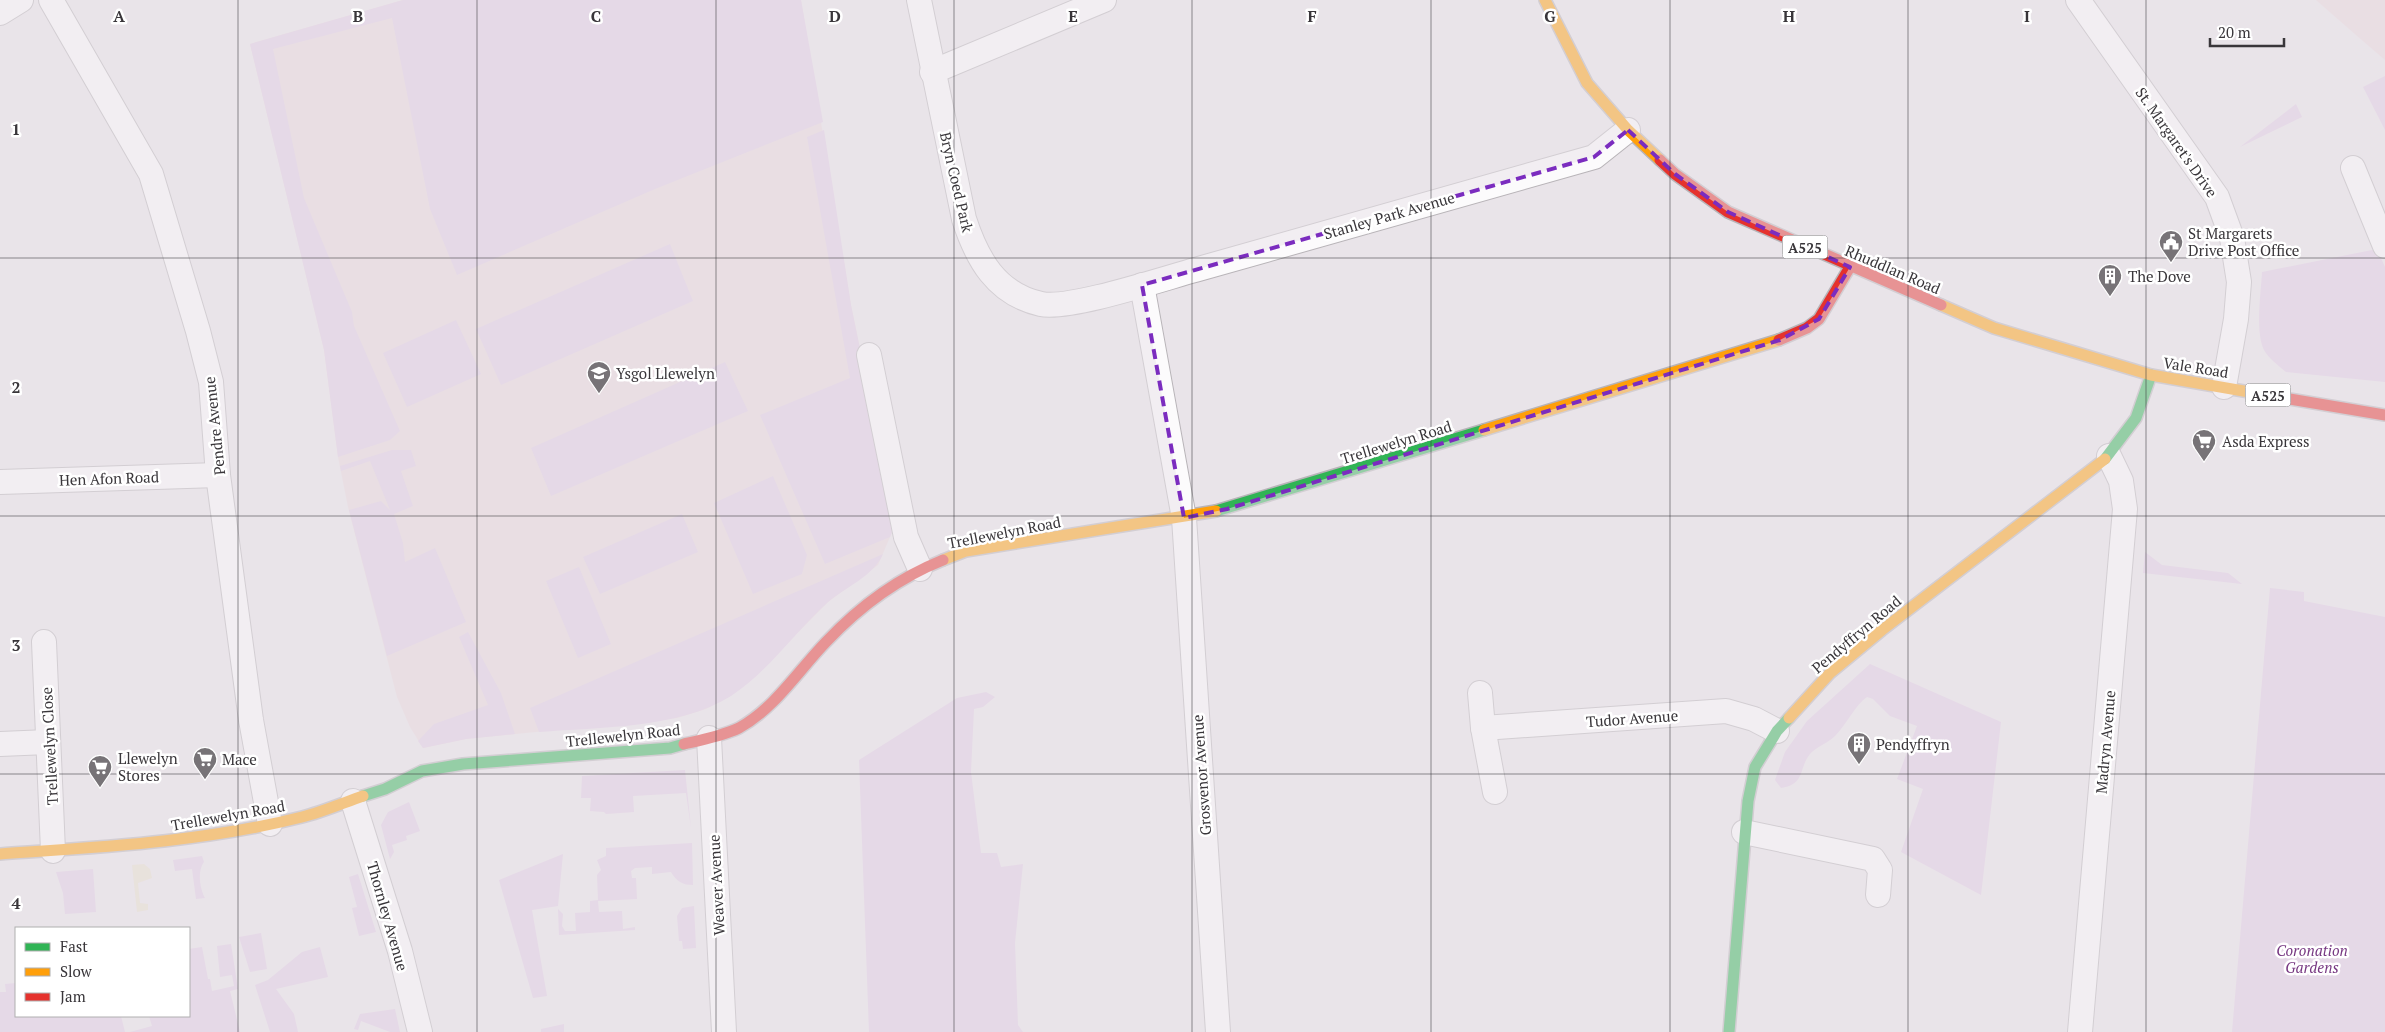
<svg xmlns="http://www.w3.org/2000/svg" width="2385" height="1032" font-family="'PT Serif',serif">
  <rect width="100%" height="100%" fill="#e9e4e9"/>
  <g fill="#e8d8dc">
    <polygon points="403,0 801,0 851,305 896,523 878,565 828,602 756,675 732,695 706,709 677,718 466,739 423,748 410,727 397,697 348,507 338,457 324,350 250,44"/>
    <polygon points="2316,0 2385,0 2385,60 2356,35"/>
  </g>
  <g fill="#e1cce4">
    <polygon points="403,0 801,0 823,122 655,189 457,275 430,209 392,18 273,49 304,198 352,312 354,326 400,431 390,440 338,457 324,350 250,44"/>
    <polygon points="2385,76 2385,130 2363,87"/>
    <polygon points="2296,104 2302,117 2240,147"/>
    <polygon points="824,130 851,305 896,523 890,537 825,564 760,415 850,378 807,137"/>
    <polygon points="670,244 693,301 501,385 476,329"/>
    <path d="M 2377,249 L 2385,267 L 2385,382 L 2286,372 C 2278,365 2269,359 2264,350 C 2255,332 2261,292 2262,272 Z"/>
    <polygon points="456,320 481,374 407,407 383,353"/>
    <polygon points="725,362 748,411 551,496 531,448"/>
    <polygon points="392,450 411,450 416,466 401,471 413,506 394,514 403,543 405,562 435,548 466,622 387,656 349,510 381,501 390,510 370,461 341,471 340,466"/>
    <polygon points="773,476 807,555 802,574 753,594 714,503"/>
    <polygon points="682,514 698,552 600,594 583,557"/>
    <polygon points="2145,552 2162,565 2228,573 2242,584 2143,573"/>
    <path d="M 883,554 C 873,577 845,587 827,603 C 795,632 768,672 731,696 C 678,729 600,727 539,732 L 530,708 Z"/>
    <polygon points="579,567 611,644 578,658 546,581"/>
    <polygon points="2270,588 2304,592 2304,601 2385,617 2385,1032 2232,1032"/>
    <polygon points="468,632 501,693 515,734 466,739 423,748 418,741 434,724 488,705 459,637"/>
    <path d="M 1870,664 L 2001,722 L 1981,895 L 1901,852 L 1923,789 L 1897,779 L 1917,726 L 1890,716 L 1873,699 L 1867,697 C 1856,704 1846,725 1835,736 C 1828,743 1816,747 1810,754 C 1798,769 1806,784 1781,788 L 1775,780 L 1785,752 L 1807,721 Z"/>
    <polygon points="986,692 995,697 983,707 974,709 971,772 981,853 997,853 1001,867 1023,864 1015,943 1018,1025 1023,1032 869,1032 859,760 957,698"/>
    <polygon points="685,770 691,828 686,793 633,796 634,812 606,814 604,812 590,811 591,798 581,798 582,776"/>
    <polygon points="409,802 420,831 406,836 407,840 392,845 394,852 390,859 381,825 388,812"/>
    <path d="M 692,843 L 693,885 C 683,885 677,882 671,872 L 652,874 L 652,867 L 635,868 L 631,871 L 632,878 L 636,878 L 637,899 L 598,901 L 599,912 L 622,911 L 623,929 L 635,927 L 635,930 L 559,935 L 558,909 L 563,914 L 562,926 L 565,931 L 576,931 L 575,913 L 590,912 L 590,901 L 598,900 L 597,875 L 601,870 L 597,860 L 606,856 L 606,848 Z"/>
    <polygon points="563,854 558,906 532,910 547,996 533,998 499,880"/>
    <path d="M 202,856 L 204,862 C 197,871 200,889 205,898 L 196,899 L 192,869 L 175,871 L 173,860 Z"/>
    <polygon points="93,869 96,912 65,914 63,893 56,872"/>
    <polygon points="358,874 376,932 359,936 352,908 357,907 349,877"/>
    <polygon points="694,906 696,948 683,949 682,941 679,941 677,916 682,908"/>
    <polygon points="261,933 267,969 250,972 239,937"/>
    <polygon points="231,944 238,989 230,991 240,1032 130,1032 152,1026 149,1016 189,1016 189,949 202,947 208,979 210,979 212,991 234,986 232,975 220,977 217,946"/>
    <polygon points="320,947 328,977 276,989 294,1014 298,1032 270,1032 255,985 268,980 302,952"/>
    <polygon points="16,983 16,1016 121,1016 125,1032 0,1032 0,992 6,992 5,984"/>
    <polygon points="395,1009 400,1032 390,1032 361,1021 358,1030 354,1029 360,1014"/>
    <polygon points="564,1024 564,1032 541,1032 541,1029"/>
  </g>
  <polygon fill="#e7dfcd" points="144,864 150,869 152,878 138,883 140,903 148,904 148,910 137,912 132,865"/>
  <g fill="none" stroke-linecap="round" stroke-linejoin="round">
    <g stroke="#b8b4b8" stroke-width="26">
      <g id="street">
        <polyline points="51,0 151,174 198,331 211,382 218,475 251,720 270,824"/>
        <path d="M 919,0 L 964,219 C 977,259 996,294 1041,304 C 1069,310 1162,279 1195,270 C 1328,232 1461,194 1594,157 L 1628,130"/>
        <polyline points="2078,0 2217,197 2232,238 2239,282 2236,319 2224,387"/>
        <polyline points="0,13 21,0"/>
        <polyline points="932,72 1104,0"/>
        <polyline points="2353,168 2385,246"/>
        <polyline points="1142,285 1184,518 1218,1032"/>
        <polyline points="869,355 906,537 920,569"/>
        <polyline points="0,482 218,475"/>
        <polyline points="44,642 53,851"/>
        <polyline points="1480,693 1483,728 1495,792"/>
        <polyline points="1483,728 1726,711 1754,719 1777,731"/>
        <polyline points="709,738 724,1032"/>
        <polyline points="0,744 48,742"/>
        <polyline points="353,801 400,951 420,1032"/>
        <polyline points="1744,832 1873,859 1880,870 1878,895"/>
        <polyline points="2080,1032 2125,509 2121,481 2109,456"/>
      </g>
    </g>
    <g stroke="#b8b4b8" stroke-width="14">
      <g id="fast">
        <polyline points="2105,459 2136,418 2151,375"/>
        <polyline points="1216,511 1484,430"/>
        <polyline points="363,796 385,789 422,771 463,764 670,748 684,744"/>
        <polyline points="1729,1032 1748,801 1755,767 1777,731 1789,718"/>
      </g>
    </g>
    <g stroke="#b8b4b8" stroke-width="14">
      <g id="slow">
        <polyline points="1545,0 1587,83 1628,130 1660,160"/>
        <polyline points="1941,305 1994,328 2151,375 2284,398"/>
        <polyline points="1484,430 1779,340"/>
        <polyline points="943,560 966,551 1216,511"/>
        <polyline points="1789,718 1830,673 1882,630 2105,459"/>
        <path d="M 0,854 C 101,847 203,842 302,817 C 322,812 343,803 363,796"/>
      </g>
    </g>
    <g stroke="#b8b4b8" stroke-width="14">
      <g id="jam">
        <polyline points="1660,160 1675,174 1728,212 1941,305"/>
        <polyline points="1779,340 1807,328 1819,319 1850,267"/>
        <polyline points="2284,398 2385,415"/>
        <path d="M 684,744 C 702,740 722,736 739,728 C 775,708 798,671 826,642 C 859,607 898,578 943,560"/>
      </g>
    </g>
    <use href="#street" stroke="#fcfbfc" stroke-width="24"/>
    <use href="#fast" stroke="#30b455" stroke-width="11"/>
    <use href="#slow" stroke="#ff9f0a" stroke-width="11"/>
    <use href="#jam" stroke="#e5322d" stroke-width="11"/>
  </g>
  <path d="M0 0H2385V1032H0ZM 1628,130 L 1675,174 L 1728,212 L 1850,267 L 1819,319 L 1780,340 L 1227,509 L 1184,518 L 1142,285 L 1594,157 Z" fill="#e9e4e9" fill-opacity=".55" fill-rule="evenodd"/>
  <path fill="none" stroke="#7b2cbf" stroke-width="4" stroke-dasharray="10 6" stroke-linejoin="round" d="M 1628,130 L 1675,174 L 1728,212 L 1850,267 L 1819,319 L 1780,340 L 1227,509 L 1184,518 L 1142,285 L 1594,157 Z"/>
  <path fill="none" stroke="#39363a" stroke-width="1" stroke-opacity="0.55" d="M 238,0 L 238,1032M 477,0 L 477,1032M 716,0 L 716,1032M 954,0 L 954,1032M 1192,0 L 1192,1032M 1431,0 L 1431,1032M 1670,0 L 1670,1032M 1908,0 L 1908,1032M 2146,0 L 2146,1032M 0,258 L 2385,258M 0,516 L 2385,516M 0,774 L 2385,774"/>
  <defs>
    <g id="civic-pin" transform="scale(1.25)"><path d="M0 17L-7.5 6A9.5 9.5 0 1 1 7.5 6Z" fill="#777377" stroke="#fff"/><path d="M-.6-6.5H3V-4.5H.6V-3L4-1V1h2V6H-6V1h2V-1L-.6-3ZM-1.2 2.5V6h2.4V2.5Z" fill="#fff"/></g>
    <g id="building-pin" transform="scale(1.25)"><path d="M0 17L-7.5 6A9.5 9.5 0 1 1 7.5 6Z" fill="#777377" stroke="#fff"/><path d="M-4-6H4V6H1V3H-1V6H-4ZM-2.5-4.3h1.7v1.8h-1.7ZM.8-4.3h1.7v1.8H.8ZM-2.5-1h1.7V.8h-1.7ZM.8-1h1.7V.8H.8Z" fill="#fff"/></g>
    <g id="school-pin" transform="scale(1.25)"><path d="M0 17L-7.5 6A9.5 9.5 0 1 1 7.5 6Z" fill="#777377" stroke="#fff"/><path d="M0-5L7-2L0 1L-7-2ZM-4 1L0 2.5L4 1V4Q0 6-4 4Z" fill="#fff"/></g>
    <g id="supermarket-pin" transform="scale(1.25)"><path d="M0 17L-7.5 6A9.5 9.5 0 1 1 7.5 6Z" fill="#777377" stroke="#fff"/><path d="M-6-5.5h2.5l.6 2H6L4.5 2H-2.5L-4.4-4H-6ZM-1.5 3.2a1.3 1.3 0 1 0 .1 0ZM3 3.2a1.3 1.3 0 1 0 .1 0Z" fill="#fff"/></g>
  </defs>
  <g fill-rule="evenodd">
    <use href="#civic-pin" x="2171" y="242"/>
    <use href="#building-pin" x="2110" y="276"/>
    <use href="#school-pin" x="599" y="373"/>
    <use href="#supermarket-pin" x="2204" y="441"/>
    <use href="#building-pin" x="1859" y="744"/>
    <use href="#supermarket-pin" x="205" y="759"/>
    <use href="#supermarket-pin" x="100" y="767"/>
  </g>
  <g text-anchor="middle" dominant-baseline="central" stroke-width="5" stroke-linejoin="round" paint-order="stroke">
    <g fill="#fff" stroke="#747275" stroke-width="1">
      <rect x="1782.5" y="235.5" width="45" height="23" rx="4"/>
      <rect x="2245.5" y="383.5" width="45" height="23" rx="4"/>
    </g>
    <g font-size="14" font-weight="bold" fill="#39363a">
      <text x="1805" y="247">A525</text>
      <text x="2268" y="395">A525</text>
    </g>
    <g font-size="15" fill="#39363a" stroke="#fff">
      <text transform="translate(2177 142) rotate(55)">St. Margaret's Drive</text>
      <text transform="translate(957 182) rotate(77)">Bryn Coed Park</text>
      <text transform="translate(1389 215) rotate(-16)">Stanley Park Avenue</text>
      <text transform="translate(1893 269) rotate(23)">Rhuddlan Road</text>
      <text transform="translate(2196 367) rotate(9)">Vale Road</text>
      <text transform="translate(214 426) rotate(-96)">Pendre Avenue</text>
      <text transform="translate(1396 442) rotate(-17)">Trellewelyn Road</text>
      <text transform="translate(109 478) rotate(-2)">Hen Afon Road</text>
      <text transform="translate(1004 532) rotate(-11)">Trellewelyn Road</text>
      <text transform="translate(1856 634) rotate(-40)">Pendyffryn Road</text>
      <text transform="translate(1632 718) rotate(-4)">Tudor Avenue</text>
      <text transform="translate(623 735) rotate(-6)">Trellewelyn Road</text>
      <text transform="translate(2105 742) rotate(-85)">Madryn Avenue</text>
      <text transform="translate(49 746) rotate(-93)">Trellewelyn Close</text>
      <text transform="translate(1201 775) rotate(-94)">Grosvenor Avenue</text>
      <text transform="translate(228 815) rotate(-10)">Trellewelyn Road</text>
      <text transform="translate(716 885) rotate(-93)">Weaver Avenue</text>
      <text transform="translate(388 916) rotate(74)">Thornley Avenue</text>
    </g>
    <g font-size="15" fill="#39363a" stroke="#fff" text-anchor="start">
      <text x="2188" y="233">St Margarets<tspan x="2188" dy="17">Drive Post Office</tspan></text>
      <text x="2128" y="276">The Dove</text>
      <text x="616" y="373">Ysgol Llewelyn</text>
      <text x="2222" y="441">Asda Express</text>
      <text x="1876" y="744">Pendyffryn</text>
      <text x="118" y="758">Llewelyn<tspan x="118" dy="17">Stores</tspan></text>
      <text x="222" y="759">Mace</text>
    </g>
    <g font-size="15" font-style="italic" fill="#773882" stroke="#fff">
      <text x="2312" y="950">Coronation<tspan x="2312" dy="17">Gardens</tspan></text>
    </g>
  </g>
  <g font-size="16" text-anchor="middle" font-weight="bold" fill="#39363a" stroke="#fff" stroke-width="5" stroke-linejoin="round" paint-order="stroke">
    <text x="119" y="22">A</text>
    <text x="358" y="22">B</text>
    <text x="596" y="22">C</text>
    <text x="835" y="22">D</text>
    <text x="1073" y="22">E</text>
    <text x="1312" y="22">F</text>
    <text x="1550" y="22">G</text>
    <text x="1789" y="22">H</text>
    <text x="2027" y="22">I</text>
    <text x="16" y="135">1</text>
    <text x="16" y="393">2</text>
    <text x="16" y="651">3</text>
    <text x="16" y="909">4</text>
  </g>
  <rect x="15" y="927" width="175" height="90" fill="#ffffff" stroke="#b0afb0"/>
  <rect x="25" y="943" width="25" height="8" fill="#30b455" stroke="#b0afb0"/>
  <text x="60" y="952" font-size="15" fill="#39363a">Fast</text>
  <rect x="25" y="968" width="25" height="8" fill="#ff9f0a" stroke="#b0afb0"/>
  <text x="60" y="977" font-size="15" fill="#39363a">Slow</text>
  <rect x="25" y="993" width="25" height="8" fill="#e5322d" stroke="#b0afb0"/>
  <text x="60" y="1002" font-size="15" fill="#39363a">Jam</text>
  <path d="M2210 38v8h74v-8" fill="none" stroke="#39363a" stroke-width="2.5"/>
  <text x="2218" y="38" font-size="15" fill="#39363a" stroke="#ffffff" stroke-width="4" paint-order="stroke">20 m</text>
</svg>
